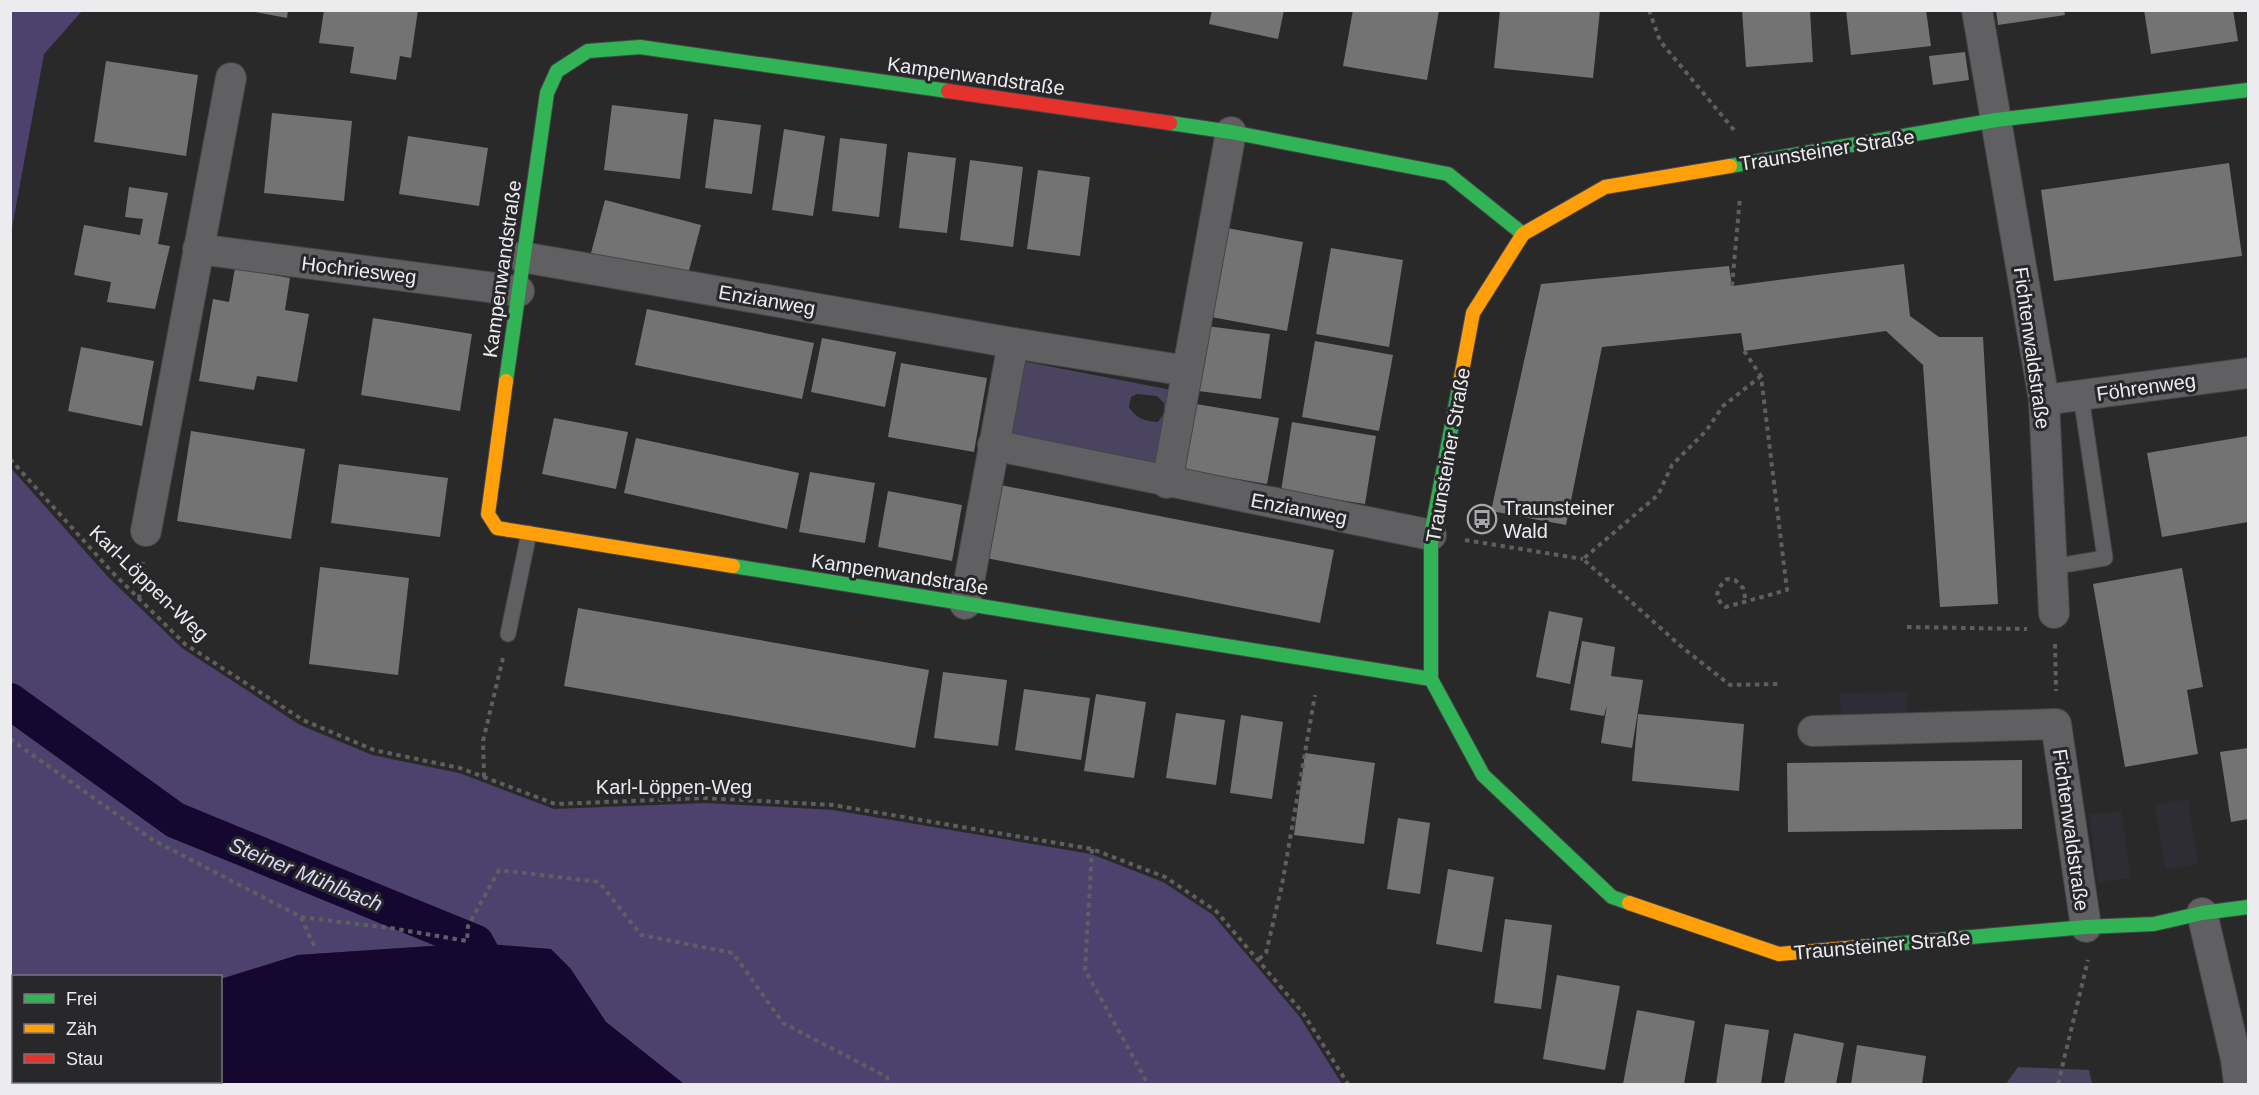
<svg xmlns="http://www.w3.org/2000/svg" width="2259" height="1095" font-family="Arial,sans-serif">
  <rect width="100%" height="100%" fill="#29292a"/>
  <g fill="#2e2c35">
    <polygon points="1907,692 1908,719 1841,721 1840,693"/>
    <polygon points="2188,799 2198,864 2166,870 2155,805"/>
    <polygon points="2121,811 2131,878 2098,882 2089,815"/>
  </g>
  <g fill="#4a4460" fill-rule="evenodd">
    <path d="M 1022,361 L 1177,391 L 1167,483 L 1018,450 L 1009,428 ZM 1137,394 L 1157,396 L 1164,403 L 1164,413 L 1158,422 C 1144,421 1137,419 1129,407 L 1131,397 Z"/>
    <polygon points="2018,1067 2089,1070 2092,1084 2006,1084"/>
  </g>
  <g fill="#4c426d">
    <polygon points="11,10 82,11 44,54 11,233"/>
    <polygon points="10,467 108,577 182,648 300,725 372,755 459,773 554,809 705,803 833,810 1091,854 1163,882 1213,915 1299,1016 1342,1084 684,1084 606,1022 570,968 476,943 298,955 221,979 220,976 14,976 13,1036 11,1036"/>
  </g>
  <polygon fill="#15072f" points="476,943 551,949 570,968 606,1022 684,1084 11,1084 11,1036 13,1036 14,1082 220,1082 221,979 298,955"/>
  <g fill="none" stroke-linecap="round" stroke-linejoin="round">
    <polyline stroke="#15072f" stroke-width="36" points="10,701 175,820 476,943 500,987"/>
  </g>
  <g fill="#737374">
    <polygon points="244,10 288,10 287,18"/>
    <polygon points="324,10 418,10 411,58 400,56 396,80 350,73 354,47 319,43"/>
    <polygon points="1212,10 1284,10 1278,39 1209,24"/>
    <polygon points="1353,10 1439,10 1427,80 1343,66"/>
    <polygon points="1500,10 1600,10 1593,78 1494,68"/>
    <polygon points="1742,10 1810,10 1813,62 1746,67"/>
    <polygon points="1846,10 1926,10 1931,46 1851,55"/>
    <polygon points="1996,10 2064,10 2065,15 1998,25"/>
    <polygon points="2144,10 2233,10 2238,41 2151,54"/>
    <polygon points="1965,52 1969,80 1933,85 1929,56"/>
    <polygon points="106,61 198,75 186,156 94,142"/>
    <polygon points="612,105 688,114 680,179 604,170"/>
    <polygon points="272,113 352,121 344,201 264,193"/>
    <polygon points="714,119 761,125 752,194 705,188"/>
    <polygon points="784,129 825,136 813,216 772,210"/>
    <polygon points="408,136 488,148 479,206 399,194"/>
    <polygon points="840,138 887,144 879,217 832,211"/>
    <polygon points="908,152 956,158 947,233 899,228"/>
    <polygon points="970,160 1023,167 1013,247 960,240"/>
    <polygon points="2229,163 2242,256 2054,281 2041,190"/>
    <polygon points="1038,170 1090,177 1080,256 1027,249"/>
    <polygon points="129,187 168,193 158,244 170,246 155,309 107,302 111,282 74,275 84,225 140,235 143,219 125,217"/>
    <polygon points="605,200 701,225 687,278 591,253"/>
    <polygon points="1227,228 1303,242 1287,331 1211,317"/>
    <polygon points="1331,248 1403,260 1389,347 1316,334"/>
    <polygon points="1904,264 1910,316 1939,337 1983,337 1998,604 1940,607 1923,365 1886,331 1744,351 1741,333 1602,347 1566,525 1491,511 1541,284 1729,266 1732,286"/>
    <polygon points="235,268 290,278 285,310 309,314 297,382 257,376 254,390 199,381 213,299 229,302"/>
    <polygon points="647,309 814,343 802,399 635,365"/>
    <polygon points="373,318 472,334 460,411 361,395"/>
    <polygon points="1206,326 1270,334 1261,399 1198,391"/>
    <polygon points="822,338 896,352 885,407 811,392"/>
    <polygon points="1315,341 1393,355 1379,431 1302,417"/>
    <polygon points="81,347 154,361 142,426 68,411"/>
    <polygon points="901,363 987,378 974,452 888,437"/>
    <polygon points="1190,403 1279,418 1267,484 1179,469"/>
    <polygon points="554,418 628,432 616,489 542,474"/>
    <polygon points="1292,422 1376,436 1365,504 1281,491"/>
    <polygon points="191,431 305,449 291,539 177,521"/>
    <polygon points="2248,436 2248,522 2162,537 2147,453"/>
    <polygon points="636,438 799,473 787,529 624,493"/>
    <polygon points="339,464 448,478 440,537 331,523"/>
    <polygon points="810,472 875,483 865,543 799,532"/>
    <polygon points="995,484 1334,550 1320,623 981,557"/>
    <polygon points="888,491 962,505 952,561 878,547"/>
    <polygon points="320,567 409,578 398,675 309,664"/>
    <polygon points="2182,568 2203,687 2187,690 2198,754 2125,767 2093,584"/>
    <polygon points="578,608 929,670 915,748 564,686"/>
    <polygon points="1549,611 1583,618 1570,684 1536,677"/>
    <polygon points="1582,641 1615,647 1611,676 1643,680 1632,748 1601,743 1607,705 1604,716 1570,710"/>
    <polygon points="943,672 1007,680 998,746 934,738"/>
    <polygon points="1024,689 1090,698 1081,760 1015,750"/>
    <polygon points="1096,694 1146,702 1134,778 1084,771"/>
    <polygon points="1176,713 1225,720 1216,785 1166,778"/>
    <polygon points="1638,714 1744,724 1739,791 1632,781"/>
    <polygon points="1241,715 1283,722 1272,799 1230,793"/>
    <polygon points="2248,748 2248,819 2231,822 2220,752"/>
    <polygon points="1305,753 1375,763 1364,844 1294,835"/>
    <polygon points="2022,760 2022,829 1788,832 1787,763"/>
    <polygon points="1398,818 1430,823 1420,894 1387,889"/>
    <polygon points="1448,869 1494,877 1482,952 1436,944"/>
    <polygon points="1505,919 1552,925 1541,1009 1494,1003"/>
    <polygon points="1557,975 1620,986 1605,1070 1543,1059"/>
    <polygon points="1637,1010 1695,1021 1684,1084 1623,1084"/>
    <polygon points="1725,1024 1769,1030 1761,1084 1716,1084"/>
    <polygon points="1794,1033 1844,1043 1836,1084 1784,1084"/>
    <polygon points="1857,1045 1926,1056 1922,1084 1851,1084"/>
  </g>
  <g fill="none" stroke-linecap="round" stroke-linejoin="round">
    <g stroke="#464547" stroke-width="17">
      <g id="lane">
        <polyline points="2052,567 2105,558 2081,396"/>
        <polyline points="508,634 529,533"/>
      </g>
    </g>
    <g stroke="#464547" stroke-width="32">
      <g id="street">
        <polyline points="1977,10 2044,400 2054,613"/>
        <polyline points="198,249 519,291"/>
        <polyline points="522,257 1013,343 1187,371"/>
        <polyline points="2044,400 2248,373"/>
        <polyline points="993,445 1431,535"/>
        <polyline points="1167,483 1231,132"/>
        <polyline points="146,531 231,78"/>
        <polyline points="965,604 1013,343"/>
        <polyline points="1813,731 2056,724 2086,927"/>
        <polyline points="2202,913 2236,1059 2239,1084"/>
      </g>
    </g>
    <g stroke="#464547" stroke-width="16">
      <g id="fast">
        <polyline points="1170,123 1231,132 1448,174 1523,234"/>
        <polyline points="1730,166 1996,120 2248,90"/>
        <polyline points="506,381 547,93 557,71 588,51 640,47 948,91"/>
        <polyline points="1460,382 1431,535 1431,679 1483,775 1612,897 1629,903"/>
        <polyline points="733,566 1431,679"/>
        <polyline points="1870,946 2086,927 2154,924 2202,913 2248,907"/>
      </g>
    </g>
    <g stroke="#464547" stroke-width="16">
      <g id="slow">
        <polyline points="506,381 488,514 497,528 733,566"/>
        <polyline points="1460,382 1473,313 1523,234 1605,187 1730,166"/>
        <polyline points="1629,903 1779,954 1870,946"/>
      </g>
    </g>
    <g stroke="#464547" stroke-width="16">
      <polyline id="jam" points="948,91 1170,123"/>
    </g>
    <g stroke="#5f5f60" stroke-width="4" stroke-dasharray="4.5 4.5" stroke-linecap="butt">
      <polyline points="1649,10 1660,41 1734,130"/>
      <polyline points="1732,286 1740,197"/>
      <path d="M 1744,351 L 1761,376 L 1787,590 L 1726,607 C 1713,599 1716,588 1727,579 L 1735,580 L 1743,588 L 1746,602"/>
      <polyline points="1761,376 1723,406 1706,431 1672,465 1658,495 1583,559 1683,648 1730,685 1779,684"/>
      <polyline points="10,459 112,572 185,644 303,720 374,750 460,768 555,804 705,798 833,805 1092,849 1165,877 1216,911 1303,1013 1348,1084"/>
      <polyline points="1465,540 1583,559"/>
      <polyline points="139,599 143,562"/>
      <polyline points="1907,627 2027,629"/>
      <polyline points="2055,644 2056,691"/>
      <polyline points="10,739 153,840 301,917 316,950"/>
      <polyline points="484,777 483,741 503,658"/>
      <polyline points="1092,849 1085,970 1148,1084"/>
      <polyline points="301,917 390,928 467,941 468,926 499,870 599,882 641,935 733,953 783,1023 887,1077 888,1084"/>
      <polyline points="1259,959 1266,953 1282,885 1315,695"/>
      <polyline points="2058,1084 2088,960"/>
    </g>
    <use href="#lane" stroke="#605f61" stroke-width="15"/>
    <use href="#street" stroke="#605f61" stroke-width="30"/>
    <use href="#fast" stroke="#30b455" stroke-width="14"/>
    <use href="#slow" stroke="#ff9f0a" stroke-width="14"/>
    <use href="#jam" stroke="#e5322d" stroke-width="14"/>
  </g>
  <defs>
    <g id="bus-ring" transform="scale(1.5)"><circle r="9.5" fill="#28282b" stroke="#a8a7a9" stroke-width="1.5"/><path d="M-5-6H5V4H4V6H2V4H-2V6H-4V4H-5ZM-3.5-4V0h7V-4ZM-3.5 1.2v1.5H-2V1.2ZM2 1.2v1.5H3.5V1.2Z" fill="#a8a7a9"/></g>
  </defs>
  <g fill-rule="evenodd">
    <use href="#bus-ring" x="1482" y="519"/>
  </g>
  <g text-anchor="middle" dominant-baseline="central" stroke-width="6" stroke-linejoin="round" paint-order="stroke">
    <g font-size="20" fill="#ecebee" stroke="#28282b">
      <text transform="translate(976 76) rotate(8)">Kampenwandstraße</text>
      <text transform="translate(1827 150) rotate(-9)">Traunsteiner Straße</text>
      <text transform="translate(502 269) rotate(-82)">Kampenwandstraße</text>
      <text transform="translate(359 270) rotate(7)">Hochriesweg</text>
      <text transform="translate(767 300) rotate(10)">Enzianweg</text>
      <text transform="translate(2032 348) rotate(82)">Fichtenwaldstraße</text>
      <text transform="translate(2146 387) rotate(-8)">Föhrenweg</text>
      <text transform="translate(1448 455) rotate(-80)">Traunsteiner Straße</text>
      <text transform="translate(1299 509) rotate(11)">Enzianweg</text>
      <text transform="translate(900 574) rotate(9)">Kampenwandstraße</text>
      <text transform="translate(149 583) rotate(44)">Karl-Löppen-Weg</text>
      <text x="674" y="787">Karl-Löppen-Weg</text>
      <text transform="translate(2071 830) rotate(82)">Fichtenwaldstraße</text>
      <text transform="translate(1882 945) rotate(-5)">Traunsteiner Straße</text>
    </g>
    <g font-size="20" fill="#ecebee" stroke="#28282b" text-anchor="start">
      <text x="1503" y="508">Traunsteiner<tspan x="1503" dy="23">Wald</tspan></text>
    </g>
    <g font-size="21" font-style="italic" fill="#dbd6f6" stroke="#28282b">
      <text transform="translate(306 874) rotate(22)">Steiner Mühlbach</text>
    </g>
  </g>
  <rect width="2259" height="1095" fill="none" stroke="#ecebee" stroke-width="24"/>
  <rect x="12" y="975" width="210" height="108" fill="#28282b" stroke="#767679" stroke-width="1.5"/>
  <rect x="24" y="994" width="30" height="9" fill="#30b455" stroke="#767679" stroke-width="1.5"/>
  <text x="66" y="1005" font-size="18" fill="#ecebee">Frei</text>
  <rect x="24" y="1024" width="30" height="9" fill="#ff9f0a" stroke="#767679" stroke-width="1.5"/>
  <text x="66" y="1035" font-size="18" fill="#ecebee">Zäh</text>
  <rect x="24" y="1054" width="30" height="9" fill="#e5322d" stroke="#767679" stroke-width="1.5"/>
  <text x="66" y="1065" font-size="18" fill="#ecebee">Stau</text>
</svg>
